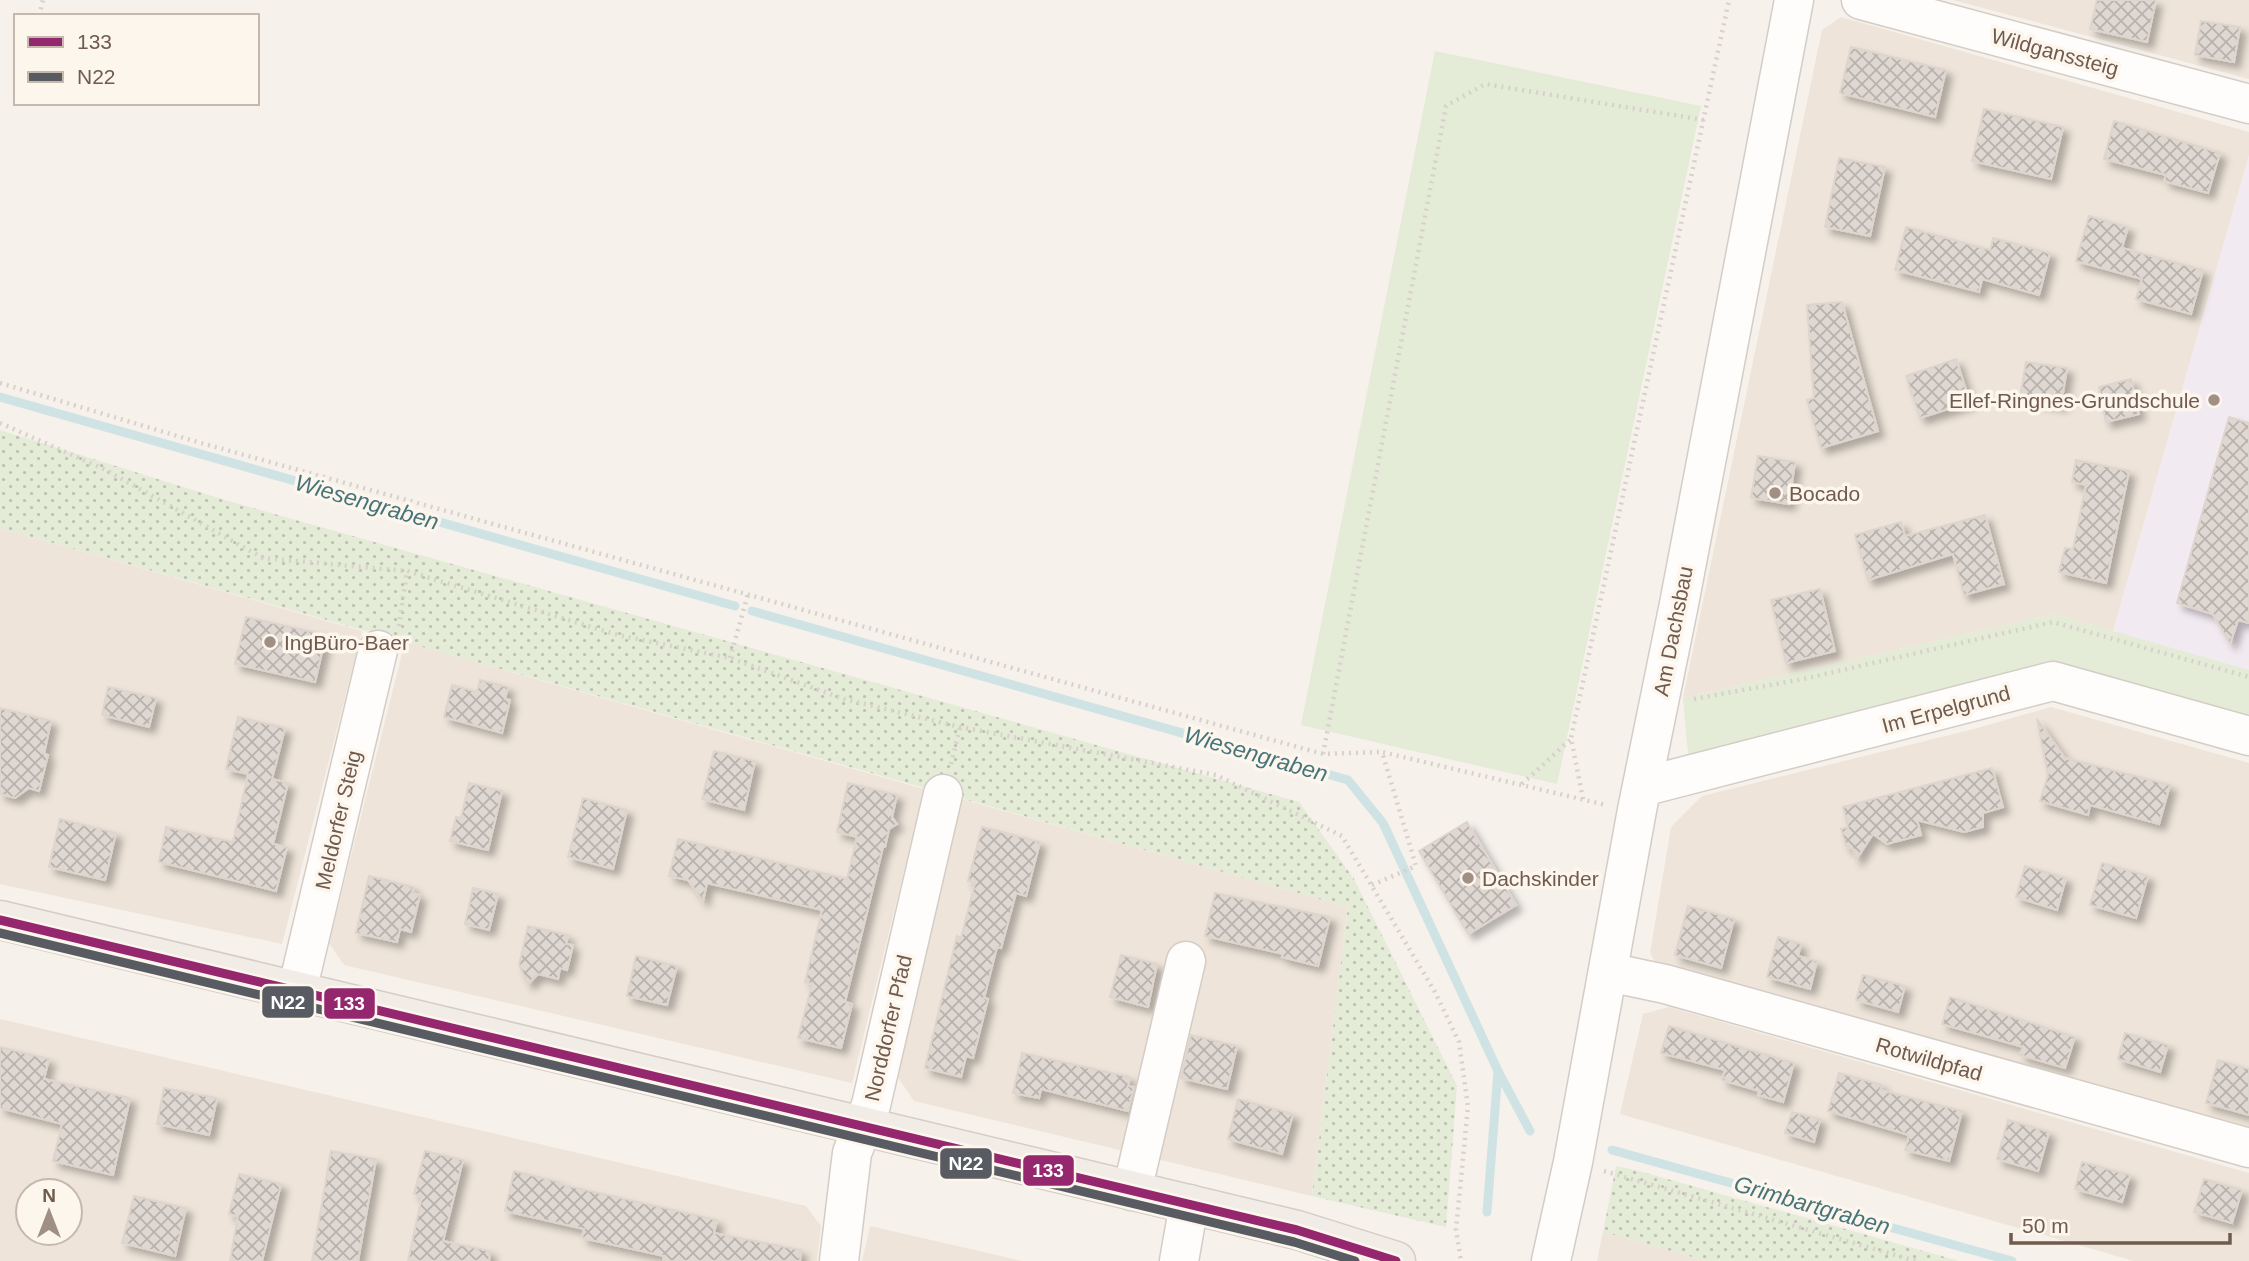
<svg xmlns="http://www.w3.org/2000/svg" width="2249" height="1261" font-family="Helvetica,sans-serif">
  <defs>
    <pattern id="park-dots" width="8" height="8" patternUnits="userSpaceOnUse" patternTransform="scale(1.75)"><rect width="8" height="8" fill="#e4ebd7"/><path d="M2 2h.1M6 6h.1" fill="none" stroke="#bdc1b1" stroke-width="1.8" stroke-linecap="round"/></pattern>
    <pattern id="building-cross-hatch" width="8" height="8" patternUnits="userSpaceOnUse" patternTransform="scale(1.75)"><rect width="8" height="8" fill="#dfd7d1"/><path d="M0 0l8 8M0 8l8-8" fill="none" stroke="#b9b1ac"/></pattern>
    <filter id="shadow"><feDropShadow dx="6" dy="6" stdDeviation="3.5" flood-color="#0004"/></filter>
  </defs>
  <rect width="100%" height="100%" fill="#f6f1eb"/>
  <g fill="#eee4d9" fill-rule="evenodd">
    <polygon points="1953,0 2249,0 2249,79"/>
    <polygon points="1841,17 2249,132 2249,155 2113,631 2054,614 1683,698 1822,30"/>
    <polygon points="0,528 362,631 282,944 0,884"/>
    <polygon points="405,642 924,789 852,1083 344,965 329,943"/>
    <polygon points="2051,707 2249,763 2249,1135 1660,970 1650,953 1671,827 1702,796 1974,729"/>
    <polygon points="961,799 1348,907 1312,1196 914,1101 897,1076"/>
    <polygon points="1669,1007 2249,1173 2249,1261 2134,1261 1620,1114 1643,1014"/>
    <path d="M 0,1019 L 806,1206 L 821,1226 L 817,1261 L 0,1261 ZM 28,1191 L 70,1191 L 70,1233 L 28,1233 Z"/>
    <polygon points="870,1226 1022,1261 862,1261"/>
    <polygon points="1603,1232 1707,1261 1597,1261"/>
  </g>
  <polygon fill="#f2eaf1" points="2249,155 2249,670 2113,631"/>
  <g fill="#e4ebd7">
    <polygon points="1435,51 1701,106 1557,784 1301,725"/>
    <polygon points="2054,614 2249,670 2249,726 2095,682 1696,763 1688,753 1683,698"/>
  </g>
  <g fill="url(#park-dots)">
    <polygon points="0,430 225,500 1299,802 1354,879 1457,1086 1446,1227 1312,1196 1348,907 0,528"/>
    <polygon points="1616,1166 1639,1171 1959,1261 1707,1261 1603,1232"/>
  </g>
  <g fill="none" stroke-linecap="round" stroke-linejoin="round">
    <g stroke="#cfe3e4" stroke-width="9">
      <polyline points="0,397 735,606"/>
      <polyline points="752,611 1348,780 1383,823 1498,1071 1487,1212"/>
      <polyline points="1498,1071 1530,1131"/>
      <polyline points="1612,1150 2012,1261"/>
    </g>
  </g>
  <g fill="url(#building-cross-hatch)" stroke="#ded5ce" stroke-width="2" filter="url(#shadow)">
    <polygon points="2097,0 2156,0 2147,42 2090,29"/>
    <polygon points="2201,21 2240,27 2234,62 2195,55"/>
    <polygon points="1851,47 1946,70 1935,117 1840,93"/>
    <polygon points="1984,109 2063,127 2051,179 1972,161"/>
    <polygon points="2114,121 2220,153 2208,193 2164,181 2166,175 2104,159"/>
    <polygon points="1839,158 1885,167 1870,236 1825,227"/>
    <polygon points="2089,216 2128,227 2122,248 2203,270 2191,314 2136,299 2142,279 2076,261"/>
    <polygon points="1906,227 1990,250 1993,238 2050,253 2039,295 1982,279 1979,292 1895,270"/>
    <polygon points="1842,302 1878,431 1821,448 1807,400 1814,398 1807,305"/>
    <polygon points="1956,359 1970,402 1920,418 1906,376"/>
    <polygon points="2026,362 2067,368 2061,405 2020,398"/>
    <polygon points="2131,379 2139,414 2106,422 2099,387"/>
    <polygon points="2229,417 2249,423 2249,623 2238,620 2230,644 2213,614 2177,603"/>
    <polygon points="1758,456 1795,462 1789,504 1751,498"/>
    <polygon points="2076,460 2129,471 2106,583 2059,572 2065,548 2073,549 2086,485 2072,482"/>
    <polygon points="1985,515 2004,584 1964,595 1953,554 1868,580 1855,535 1901,522 1905,536"/>
    <polygon points="1820,589 1835,651 1786,663 1771,600"/>
    <polygon points="246,617 326,635 315,682 235,664"/>
    <polygon points="480,680 508,687 505,699 510,700 502,733 444,717 452,685 477,692"/>
    <polygon points="108,687 156,698 149,727 102,715"/>
    <polygon points="0,708 51,721 44,754 48,755 39,791 29,788 15,798 0,794"/>
    <polygon points="238,717 285,728 272,779 288,783 273,844 287,847 276,891 159,862 166,827 233,842 248,774 226,769"/>
    <polygon points="2037,719 2065,758 2170,785 2159,824 2090,805 2088,815 2040,801 2048,775"/>
    <polygon points="714,751 755,761 744,810 702,799"/>
    <polygon points="1992,768 2003,807 1983,813 1983,827 1964,832 1917,820 1921,835 1887,844 1873,834 1856,860 1853,849 1846,846 1841,829 1848,827 1843,807"/>
    <polygon points="469,783 502,791 488,850 450,841 456,817 461,818"/>
    <polygon points="848,783 897,795 892,817 897,824 889,829 885,847 883,847 845,1002 852,1004 841,1048 798,1038 812,984 805,982 822,910 707,883 703,901 688,880 669,876 678,839 847,879 857,837 837,832"/>
    <polygon points="583,798 627,810 613,869 568,857"/>
    <polygon points="60,819 116,833 105,880 49,867"/>
    <polygon points="1467,822 1516,905 1468,934 1419,851"/>
    <polygon points="982,827 1040,842 1026,896 1016,893 1001,948 997,947 984,998 988,999 973,1058 966,1056 961,1077 925,1068 957,936 961,938 975,883 968,881"/>
    <polygon points="2102,863 2148,876 2136,918 2090,905"/>
    <polygon points="2025,866 2066,878 2057,910 2016,897"/>
    <polygon points="369,876 413,887 412,893 420,895 411,932 400,929 397,942 356,933"/>
    <polygon points="473,888 498,894 489,930 465,924"/>
    <polygon points="1215,893 1330,917 1318,966 1282,957 1283,954 1205,936"/>
    <polygon points="1688,906 1734,919 1721,968 1675,955"/>
    <polygon points="528,926 568,935 566,944 573,945 567,970 560,968 558,979 538,974 528,984 519,965"/>
    <polygon points="1778,937 1801,944 1798,956 1817,961 1810,989 1767,977"/>
    <polygon points="1121,955 1157,964 1148,1007 1110,997"/>
    <polygon points="636,956 677,966 667,1005 627,996"/>
    <polygon points="1863,975 1905,986 1898,1012 1856,1000"/>
    <polygon points="1950,997 2075,1037 2065,1068 2020,1055 2023,1047 1942,1024"/>
    <polygon points="1669,1026 1794,1063 1783,1102 1758,1095 1759,1091 1722,1080 1725,1070 1661,1053"/>
    <polygon points="2125,1033 2168,1045 2160,1072 2118,1059"/>
    <polygon points="1191,1035 1237,1046 1227,1089 1181,1078"/>
    <polygon points="0,1047 49,1059 44,1079 130,1098 113,1175 53,1161 62,1124 0,1108"/>
    <polygon points="1022,1053 1130,1077 1128,1086 1134,1087 1128,1111 1041,1089 1039,1098 1013,1093"/>
    <polygon points="2218,1060 2249,1069 2249,1115 2206,1103"/>
    <polygon points="1839,1073 1882,1085 1880,1090 1962,1111 1949,1161 1905,1150 1909,1135 1828,1111"/>
    <polygon points="164,1088 217,1098 209,1135 157,1124"/>
    <polygon points="1238,1099 1293,1114 1282,1154 1228,1139"/>
    <polygon points="1792,1112 1820,1119 1814,1142 1785,1133"/>
    <polygon points="2008,1120 2049,1132 2038,1171 1997,1159"/>
    <polygon points="331,1151 376,1159 358,1261 312,1261"/>
    <polygon points="425,1151 463,1160 443,1241 490,1251 489,1261 408,1261 422,1196 414,1194"/>
    <polygon points="2082,1162 2130,1175 2122,1202 2075,1189"/>
    <polygon points="514,1171 559,1182 559,1184 717,1220 714,1233 801,1250 800,1261 663,1261 664,1256 582,1238 584,1229 505,1211"/>
    <polygon points="239,1174 281,1184 262,1261 230,1261 238,1216 229,1214"/>
    <polygon points="2204,1179 2242,1190 2232,1223 2194,1212"/>
    <polygon points="134,1196 186,1208 175,1256 122,1243"/>
  </g>
  <g fill="none" stroke-linecap="round" stroke-linejoin="round">
    <g stroke="#d3cdc6" stroke-width="41">
      <g id="minor">
        <polyline points="1861,0 2249,104"/>
        <polyline points="1642,787 2053,681 2249,736"/>
        <polyline points="1608,972 1665,984 2249,1148"/>
        <polyline points="297,991 378,650"/>
        <polyline points="1132,1191 1186,961"/>
        <polyline points="839,1261 852,1153 871,1105 943,794"/>
        <polyline points="1179,1261 1189,1204"/>
        <polyline points="1551,1261 1573,1162 1637,810 1679,604 1794,0"/>
      </g>
    </g>
    <g stroke="#d4ccc7" stroke-width="41">
      <polyline id="major" points="0,920 1297,1230 1396,1261"/>
    </g>
    <g stroke="#d7d0cb" stroke-width="4.5" stroke-dasharray="2 5" stroke-linecap="butt">
      <polyline points="39,16 43,0"/>
      <polyline points="0,383 201,443 1323,754 1382,752"/>
      <polyline points="0,423 106,470 263,558 407,571 618,635 730,658 844,699 960,727 1216,775 1342,836 1435,992 1459,1042 1468,1107 1456,1230 1461,1261"/>
      <polyline points="399,626 407,571"/>
      <polyline points="730,658 748,594"/>
      <polyline points="1694,699 1803,679 2053,622 2249,677"/>
      <polyline points="1323,754 1446,106 1485,84 1704,120"/>
      <polyline points="951,764 960,727"/>
      <polyline points="1522,784 1571,739"/>
      <polyline points="1583,799 1571,738 1729,0"/>
      <polyline points="1372,885 1416,866 1382,752 1606,805"/>
      <polyline points="1604,1171 1916,1261"/>
    </g>
    <use href="#minor" stroke="#fefdfc" stroke-width="38"/>
    <use href="#major" stroke="#f1ece6" stroke-width="38"/>
    <g stroke="#fdf6ed" stroke-width="14">
      <polyline id="bus-1" points="0,920 1297,1230 1396,1261"/>
    </g>
    <g stroke="#fdf6ed" stroke-width="14">
      <polyline id="bus-2" points="0,933 1294,1242 1355,1261"/>
    </g>
    <use href="#bus-1" stroke="#95276e" stroke-width="9"/>
    <use href="#bus-2" stroke="#595b62" stroke-width="9"/>
  </g>
  <g fill="#a08f85" stroke="#fdf6ed" stroke-width="2.5">
    <circle cx="2214" cy="400" r="7"/>
    <circle cx="1775" cy="493" r="7"/>
    <circle cx="270" cy="642" r="7"/>
    <circle cx="1468" cy="878" r="7"/>
  </g>
  <g text-anchor="middle" dominant-baseline="central" stroke-width="7" stroke-linejoin="round" paint-order="stroke">
    <g font-size="21" fill="#715a4e" stroke="#fdf6ed">
      <text transform="translate(2055 52) rotate(15)">Wildganssteig</text>
      <text transform="translate(1673 631) rotate(-79)">Am Dachsbau</text>
      <text transform="translate(1946 709) rotate(-15)">Im Erpelgrund</text>
      <text transform="translate(338 820) rotate(-77)">Meldorfer Steig</text>
      <text transform="translate(888 1028) rotate(-77)">Norddorfer Pfad</text>
      <text transform="translate(1929 1059) rotate(16)">Rotwildpfad</text>
    </g>
    <g font-size="21" fill="#715a4e" stroke="#fdf6ed" text-anchor="start">
      <text x="2200" y="400" text-anchor="end">Ellef-Ringnes-Grundschule</text>
      <text x="1789" y="493">Bocado</text>
      <text x="284" y="642">IngBüro-Baer</text>
      <text x="1482" y="878">Dachskinder</text>
    </g>
    <g font-size="23" font-style="italic" fill="#47747b" stroke="#fdf6ed">
      <text transform="translate(367 502) rotate(16)">Wiesengraben</text>
      <text transform="translate(1256 754) rotate(16)">Wiesengraben</text>
      <text transform="translate(1812 1205) rotate(16)">Grimbartgraben</text>
    </g>
  </g>
  <g stroke="#fdf6ed" stroke-width="2.5">
    <rect x="261" y="985" width="54" height="34" rx="7" fill="#595b62"/>
    <rect x="323" y="987" width="53" height="33" rx="7" fill="#95276e"/>
    <rect x="939" y="1147" width="54" height="33" rx="7" fill="#595b62"/>
    <rect x="1022" y="1154" width="53" height="33" rx="7" fill="#95276e"/>
  </g>
  <g font-size="19" text-anchor="middle" font-weight="bold" fill="#fff">
    <text x="288" y="1009">N22</text>
    <text x="349" y="1010">133</text>
    <text x="966" y="1170">N22</text>
    <text x="1048" y="1177">133</text>
  </g>
  <rect x="14" y="14" width="245" height="91" fill="#fdf6ed" stroke="#c5b8ad" stroke-width="2"/>
  <rect x="28" y="37" width="35" height="10" fill="#95276e" stroke="#c5b8ad" stroke-width="2"/>
  <text x="77" y="49" font-size="21" fill="#715a4e">133</text>
  <rect x="28" y="72" width="35" height="10" fill="#595b62" stroke="#c5b8ad" stroke-width="2"/>
  <text x="77" y="84" font-size="21" fill="#715a4e">N22</text>
  <g transform="translate(49 1212)"><circle r="33" fill="#fdf6ed" stroke="#c5b8ad" stroke-width="2"/>
  <path d="M0-5L12 26L0 18L-12 26Z" fill="#a08f85"/>
  <text y="-10" font-size="19" font-weight="bold" text-anchor="middle" fill="#715a4e">N</text>
  </g>
  <path d="M2011 1233v10h219v-10" fill="none" stroke="#715a4e" stroke-width="3.5"/>
  <text x="2022" y="1233" font-size="21" fill="#715a4e" stroke="#fdf6ed" stroke-width="5" paint-order="stroke">50 m</text>
</svg>
